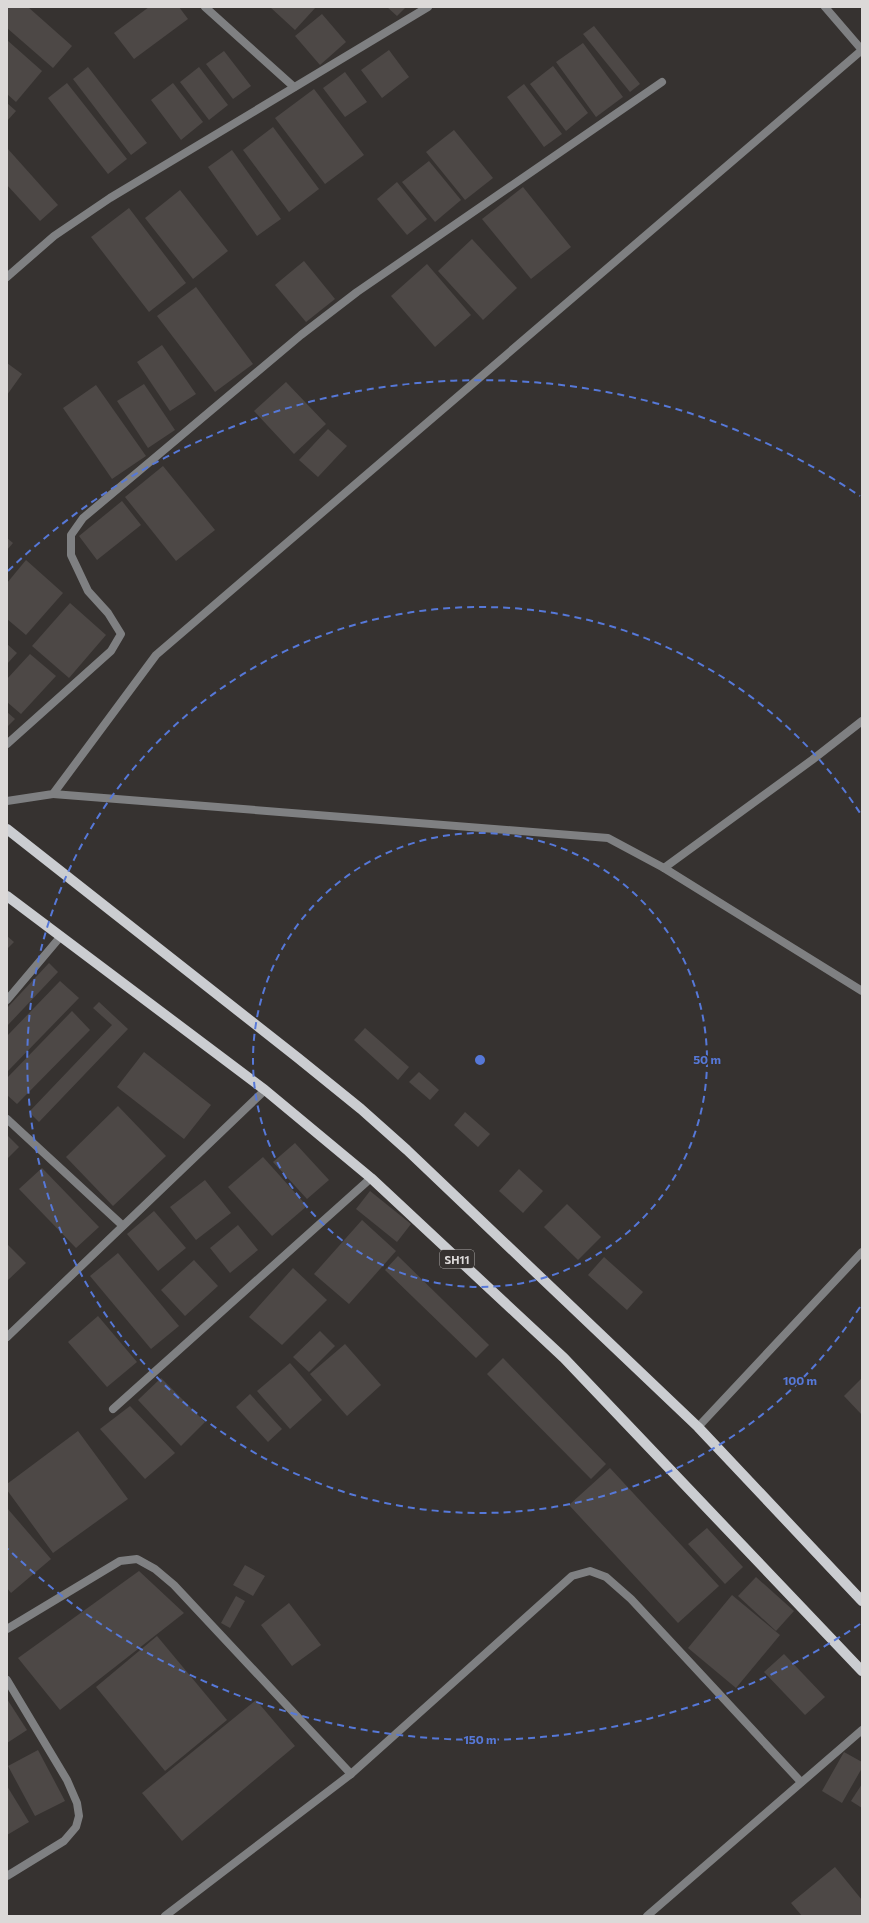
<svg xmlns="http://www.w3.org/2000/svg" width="869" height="1923" font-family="Commissioner,sans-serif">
  <rect width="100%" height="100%" fill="#363230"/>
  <g fill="#4d4846">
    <polygon points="7,7 28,7 72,46 53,68 7,28"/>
    <polygon points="149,7 179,7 188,19 134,59 114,33"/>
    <polygon points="270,7 316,7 295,30"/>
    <polygon points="387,7 406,7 397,16"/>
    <polygon points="322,14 346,42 320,65 295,36"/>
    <polygon points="594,26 640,84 630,92 583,34"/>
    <polygon points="7,40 42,71 16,102 7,94"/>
    <polygon points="583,43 623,97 596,117 556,62"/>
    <polygon points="389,50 409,77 382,98 361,70"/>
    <polygon points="224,51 251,86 233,99 206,64"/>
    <polygon points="553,66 588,113 566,131 530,84"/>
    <polygon points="88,67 147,143 131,155 73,79"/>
    <polygon points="199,67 228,105 209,120 180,82"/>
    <polygon points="345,72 367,102 345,117 323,88"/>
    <polygon points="67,83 127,159 108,174 48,98"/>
    <polygon points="173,83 203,122 181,140 151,100"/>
    <polygon points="524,84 562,134 544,147 507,97"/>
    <polygon points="314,89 364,155 325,184 275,118"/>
    <polygon points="7,103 16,111 7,121"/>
    <polygon points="273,127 319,189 289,212 243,150"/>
    <polygon points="454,130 493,178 465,200 426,152"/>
    <polygon points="7,148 58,205 40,221 7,185"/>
    <polygon points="232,150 281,219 257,236 208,167"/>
    <polygon points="429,161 461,200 435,222 402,182"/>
    <polygon points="397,182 427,219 407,235 377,199"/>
    <polygon points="523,187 571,247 531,279 482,219"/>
    <polygon points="180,190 228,251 193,279 145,218"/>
    <polygon points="129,208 186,283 149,312 91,237"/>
    <polygon points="472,239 517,288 483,320 438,271"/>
    <polygon points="304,261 335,299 306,322 275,285"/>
    <polygon points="427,264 471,315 435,347 391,296"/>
    <polygon points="196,287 253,364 215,392 157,316"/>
    <polygon points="162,345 196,394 170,411 137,362"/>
    <polygon points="7,363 22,374 7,395"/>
    <polygon points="286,382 326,424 294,454 254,411"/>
    <polygon points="144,384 175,430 148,448 117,401"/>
    <polygon points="96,385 146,456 112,479 63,408"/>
    <polygon points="328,429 347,446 318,477 299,460"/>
    <polygon points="163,466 215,530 176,561 125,497"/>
    <polygon points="122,501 141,525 97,560 79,536"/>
    <polygon points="7,538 13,543 7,550"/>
    <polygon points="26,560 63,593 26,635 7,619 7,583"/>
    <polygon points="70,603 106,635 69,678 32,646"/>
    <polygon points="7,644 17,653 7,664"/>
    <polygon points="30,654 56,676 21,714 7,702 7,679"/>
    <polygon points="7,712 15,719 7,727"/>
    <polygon points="7,936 14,942 7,949"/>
    <polygon points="49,963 58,972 7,1026 7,1008"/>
    <polygon points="60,981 79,998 7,1072 7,1036"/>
    <polygon points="99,1002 128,1029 39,1122 29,1112 112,1025 93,1008"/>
    <polygon points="72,1011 90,1030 17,1104 7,1095 7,1078"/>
    <polygon points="365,1028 409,1067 398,1080 354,1040"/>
    <polygon points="144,1052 211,1105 184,1139 117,1087"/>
    <polygon points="419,1072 439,1090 430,1100 409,1082"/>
    <polygon points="118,1106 166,1156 113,1206 66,1157"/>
    <polygon points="465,1112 490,1134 478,1147 454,1125"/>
    <polygon points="7,1135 19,1147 7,1159"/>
    <polygon points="295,1143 329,1180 307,1199 273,1162"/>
    <polygon points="263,1157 307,1206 272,1236 228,1187"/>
    <polygon points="42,1168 99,1227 76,1248 19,1189"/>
    <polygon points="519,1169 543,1191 523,1213 499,1191"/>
    <polygon points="205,1180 231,1213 196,1240 170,1207"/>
    <polygon points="370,1191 411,1224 397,1242 356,1209"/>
    <polygon points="567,1204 601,1237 578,1260 544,1227"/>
    <polygon points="154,1211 186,1248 158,1271 127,1234"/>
    <polygon points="362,1220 396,1251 349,1304 314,1274"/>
    <polygon points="238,1225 258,1250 230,1273 210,1248"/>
    <polygon points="7,1244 26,1263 7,1281"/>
    <polygon points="118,1253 179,1326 151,1349 90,1276"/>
    <polygon points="398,1256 489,1345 476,1358 385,1270"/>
    <polygon points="604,1257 643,1292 627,1310 588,1275"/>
    <polygon points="194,1260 218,1286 185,1316 161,1290"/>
    <polygon points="293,1268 327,1300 282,1345 249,1317"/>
    <polygon points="98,1316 137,1362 107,1387 68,1342"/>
    <polygon points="320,1331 335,1346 309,1372 293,1357"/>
    <polygon points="345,1344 381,1385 347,1416 310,1374"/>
    <polygon points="503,1358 606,1464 591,1479 487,1374"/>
    <polygon points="290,1363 322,1400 290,1429 257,1391"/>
    <polygon points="161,1378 205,1422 181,1446 138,1400"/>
    <polygon points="862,1378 862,1415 844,1396"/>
    <polygon points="250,1394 282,1429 268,1442 236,1407"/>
    <polygon points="130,1406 175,1453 145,1479 100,1429"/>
    <polygon points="78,1431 128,1499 53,1553 7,1490 7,1484"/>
    <polygon points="610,1468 719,1586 678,1623 569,1505"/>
    <polygon points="7,1508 51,1559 11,1593 7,1588"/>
    <polygon points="707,1528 743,1567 725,1584 688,1544"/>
    <polygon points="245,1565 265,1576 253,1596 233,1585"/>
    <polygon points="139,1571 184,1613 60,1710 18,1658"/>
    <polygon points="756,1577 794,1611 776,1631 738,1596"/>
    <polygon points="732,1595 780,1635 736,1688 688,1648"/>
    <polygon points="236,1596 245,1601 230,1628 221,1623"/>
    <polygon points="289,1603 321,1645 292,1666 261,1625"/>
    <polygon points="157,1636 227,1720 165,1771 96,1687"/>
    <polygon points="784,1654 825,1697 805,1715 764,1672"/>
    <polygon points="7,1699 27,1730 7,1743"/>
    <polygon points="256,1700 295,1746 182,1841 142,1793"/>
    <polygon points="38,1750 65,1801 35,1816 8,1766"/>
    <polygon points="844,1752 862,1762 862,1768 842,1803 822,1791"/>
    <polygon points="862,1784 862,1808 851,1801"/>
    <polygon points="7,1786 29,1822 7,1835"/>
    <polygon points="835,1867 862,1900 862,1916 802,1916 791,1903"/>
  </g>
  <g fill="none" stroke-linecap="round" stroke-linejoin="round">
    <g stroke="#7f8082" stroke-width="8">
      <polyline points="825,7 862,50"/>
      <polyline points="53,794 608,838 664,868 812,760 862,721"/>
      <polyline points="7,801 53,794 156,655 862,50"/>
      <polyline points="664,868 862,991"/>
      <polyline points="7,1629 120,1561 137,1559 155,1569 174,1585 351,1774"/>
      <polyline points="165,1916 351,1774 572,1576 590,1571 606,1577 631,1599 801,1782"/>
      <polyline points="647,1916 862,1730"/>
    </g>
    <g stroke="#7f8082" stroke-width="8">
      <polyline points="205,7 294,87"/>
      <polyline points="7,277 54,236 110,198 428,7"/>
      <polyline points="7,744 111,651 121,634 108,613 88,591 71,555 71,535 83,518 301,335 357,292 662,82"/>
      <polyline points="7,1000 61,936"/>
      <polyline points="7,1119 122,1225"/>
      <polyline points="7,1337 265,1090"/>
      <polyline points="113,1409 371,1178"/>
      <polyline points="698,1427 862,1252"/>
      <polyline points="7,1680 67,1780 77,1803 79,1816 76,1827 64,1841 7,1876"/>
    </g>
    <g stroke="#cbcdd1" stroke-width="10">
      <polyline points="7,829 298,1058 361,1109 407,1150 698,1427 862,1601"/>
      <polyline points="7,896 265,1090 371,1178 564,1358 862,1671"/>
    </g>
  </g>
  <g fill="none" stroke="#5678d8" stroke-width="2" stroke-dasharray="7 5">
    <circle cx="480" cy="1060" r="227"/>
    <path d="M860 1307A453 453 0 1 1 860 813"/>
    <path d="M860 1624A680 680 0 0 1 8 1549M8 571A680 680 0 0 1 860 496"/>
  </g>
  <g text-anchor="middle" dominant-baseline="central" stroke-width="3.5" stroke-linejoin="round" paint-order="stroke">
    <rect fill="#363230" stroke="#aaa7a6" stroke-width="1" x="440" y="1250" width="34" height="18" rx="3"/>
    <g font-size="11" font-weight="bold" fill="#dcd9d8">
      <text x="457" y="1259">SH11</text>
    </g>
  </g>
  <circle cx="480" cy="1060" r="6" fill="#5678d8" stroke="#363230" stroke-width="2"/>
  <g font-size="12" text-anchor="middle" font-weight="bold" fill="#5678d8" stroke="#363230" stroke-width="3.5" stroke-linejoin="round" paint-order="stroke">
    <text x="707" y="1064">50 m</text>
    <text x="800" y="1385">100 m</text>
    <text x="480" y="1744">150 m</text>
  </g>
  <rect width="869" height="1923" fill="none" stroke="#dcd9d8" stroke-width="16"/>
</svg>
